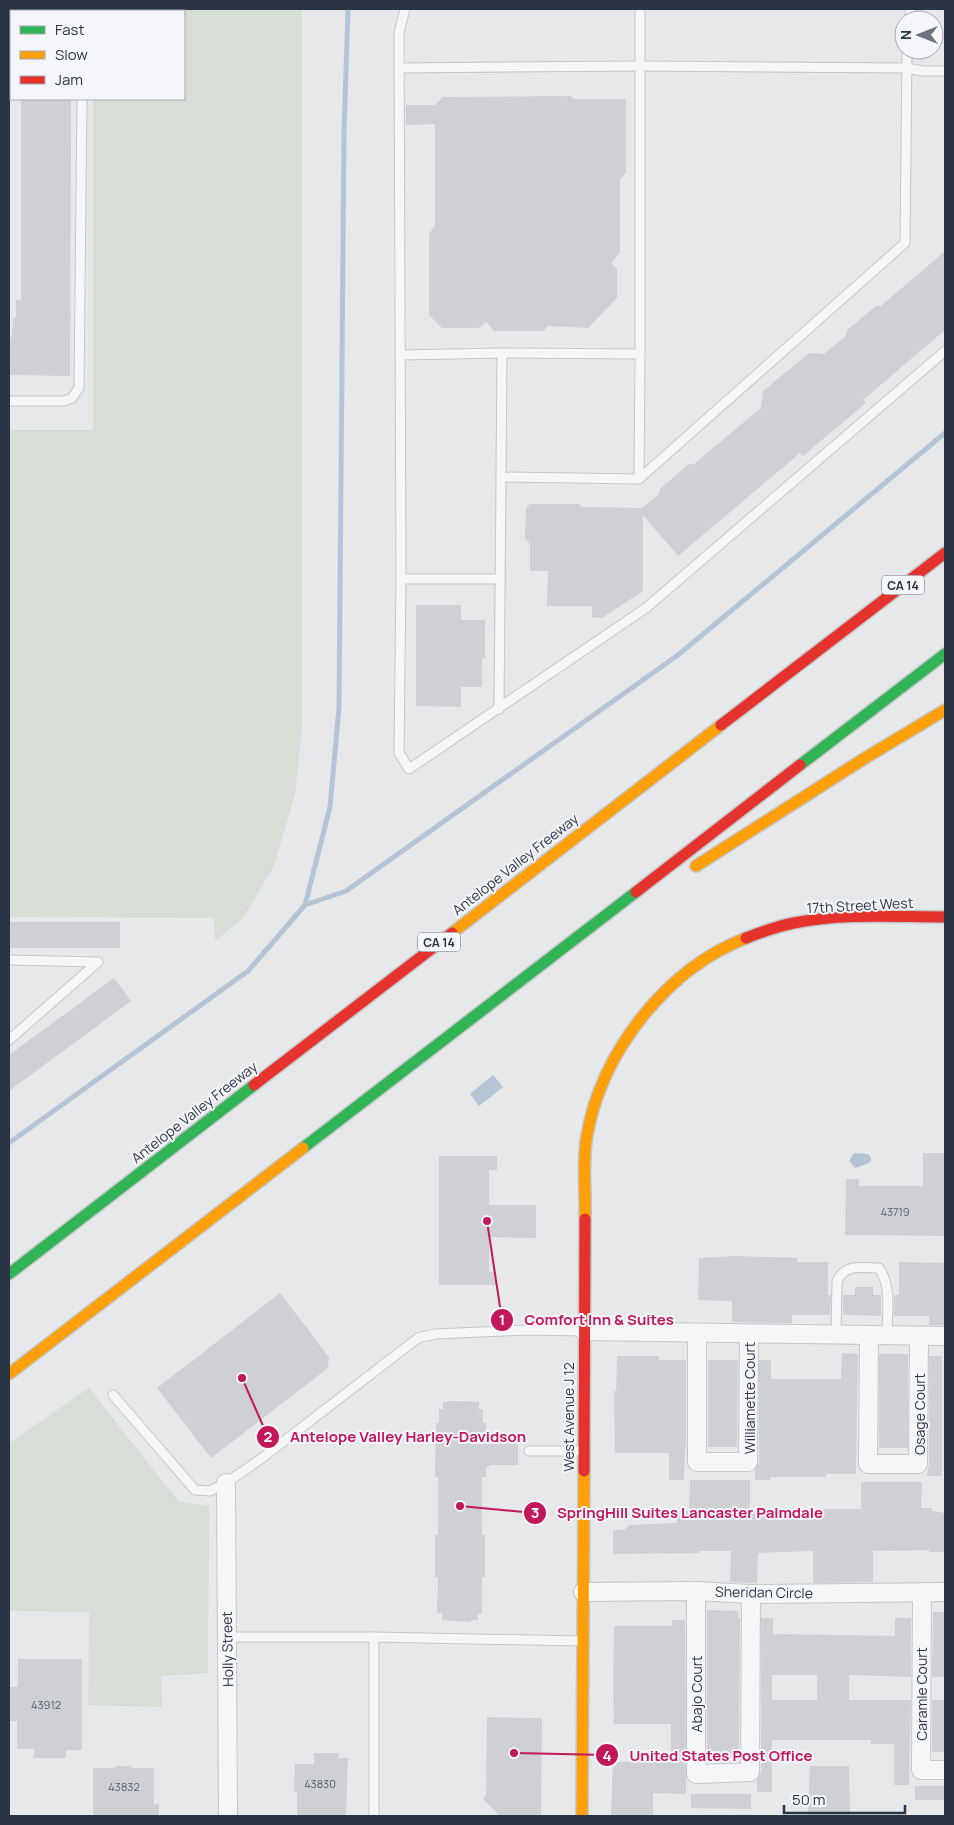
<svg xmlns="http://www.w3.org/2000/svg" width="954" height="1825" font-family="Manrope,sans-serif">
  <rect width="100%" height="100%" fill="#e6e8ea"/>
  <g fill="#d6ded6">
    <polygon points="93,9 302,9 302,728 295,794 274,866 243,918 215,941 214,918 9,917 9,430 93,430 93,99 184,99 184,11 93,11"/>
    <polygon points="89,1388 179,1502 209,1506 208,1673 161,1676 162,1707 88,1705 89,1612 9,1611 9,1443"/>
  </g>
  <g fill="#b4c4d5">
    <polygon points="493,1075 503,1087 479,1106 470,1094"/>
    <polygon points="854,1153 868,1154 871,1158 871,1161 867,1164 855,1168 849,1161"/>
  </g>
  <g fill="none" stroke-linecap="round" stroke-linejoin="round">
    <g stroke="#b4c4d5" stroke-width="5">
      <polyline points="305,905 346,891 678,655 945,433"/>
      <polyline points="9,1143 248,971 305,905 330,807 339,708 344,133 348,9"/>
    </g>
  </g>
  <g fill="#ced0d3" fill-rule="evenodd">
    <polygon points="570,96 573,99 626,99 626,173 620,179 620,253 611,263 617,269 617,298 588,328 548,326 543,331 494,331 486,322 479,328 442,328 429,315 429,233 435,227 435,124 406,125 406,105 435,105 443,97"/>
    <polygon points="21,99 71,99 70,376 9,375 9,337 12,337 13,318 16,318 16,300 21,300"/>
    <polygon points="945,251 945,330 863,400 866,403 803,456 800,453 678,556 643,515 643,591 602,618 592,617 592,606 547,606 548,571 530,571 530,544 525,539 526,508 530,504 579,504 582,507 642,508 659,494 660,489 689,464 694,464 761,408 763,391 809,353 824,354 846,336 847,330 876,306 881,306"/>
    <polygon points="416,605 461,605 461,620 485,620 485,658 482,658 482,687 461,687 461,707 416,706"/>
    <rect x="9" y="922" width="111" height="26"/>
    <polygon points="114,978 131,1001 9,1091 9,1055"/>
    <polygon points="923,1153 945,1153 945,1236 845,1235 846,1179 859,1179 859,1186 923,1186"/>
    <polygon points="439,1156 497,1156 497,1170 489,1170 489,1205 536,1205 536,1238 489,1237 489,1272 496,1272 496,1285 439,1285"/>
    <polygon points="735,1256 797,1258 797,1262 828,1262 828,1295 831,1295 830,1315 792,1315 792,1323 732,1322 732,1301 698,1300 699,1258"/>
    <polygon points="899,1262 945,1263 945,1325 929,1325 929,1316 894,1316 894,1295 899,1295"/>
    <polygon points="855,1287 873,1287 873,1295 881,1295 881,1316 843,1315 843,1295 855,1295"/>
    <polygon points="280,1293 329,1357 328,1368 211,1458 157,1388"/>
    <polygon points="842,1353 858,1354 856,1474 826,1474 826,1477 770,1477 770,1480 755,1480 755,1469 759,1462 759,1360 771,1360 771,1379 841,1379"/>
    <rect x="879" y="1354" width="29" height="94"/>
    <polygon points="617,1356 659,1356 659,1360 686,1360 686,1447 685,1447 684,1480 669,1480 669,1453 615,1453 614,1391 616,1391"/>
    <polygon points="929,1356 942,1356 942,1476 927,1476 929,1464"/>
    <polygon points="708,1360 738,1360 737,1447 708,1447"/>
    <polygon points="450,1401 479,1402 479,1409 483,1409 483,1423 486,1423 486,1433 490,1433 490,1435 518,1435 518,1465 489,1465 489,1467 486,1467 486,1477 482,1477 482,1535 485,1535 485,1577 482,1577 482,1614 478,1614 478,1620 471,1620 471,1622 442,1620 442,1613 437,1613 438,1577 435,1577 435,1535 438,1535 438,1477 435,1477 436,1423 439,1423 439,1409 443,1409 443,1402"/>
    <polygon points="690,1480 750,1480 750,1512 778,1512 778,1509 861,1509 861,1482 922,1482 921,1508 932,1508 932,1511 945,1513 945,1552 929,1552 929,1550 873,1551 873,1582 813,1583 813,1551 758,1553 757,1583 751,1583 730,1582 731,1551 699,1551 699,1553 613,1554 613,1530 624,1530 629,1525 677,1523 677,1513 685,1513 685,1511 689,1511"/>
    <polygon points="707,1610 738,1611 738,1618 740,1618 739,1758 707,1758"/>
    <polygon points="933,1612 944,1612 944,1677 932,1677"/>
    <path d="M 761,1618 L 773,1618 L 773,1634 L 895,1636 L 895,1618 L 911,1618 L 911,1677 L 849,1675 L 849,1700 L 911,1700 L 909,1785 L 894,1785 L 894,1744 L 871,1744 L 871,1740 L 772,1740 L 772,1792 L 757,1792 L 757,1780 L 761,1772 ZM 772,1675 L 817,1675 L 817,1700 L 772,1700 Z"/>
    <polygon points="672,1620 685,1620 686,1794 653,1793 653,1816 611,1816 613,1762 671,1762 671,1724 614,1724 613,1688 614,1626 672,1626"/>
    <polygon points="18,1659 82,1659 82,1750 66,1750 66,1758 34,1758 34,1749 17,1749 17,1721 9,1721 9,1687 18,1687"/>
    <rect x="932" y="1700" width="12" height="52"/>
    <polygon points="487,1717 542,1718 541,1816 500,1816 483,1799 486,1795"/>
    <polygon points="314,1753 339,1753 339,1758 348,1758 346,1816 297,1816 297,1792 294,1792 295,1764 314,1764"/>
    <polygon points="116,1766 132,1766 131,1768 154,1768 154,1804 159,1804 159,1816 93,1816 93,1768 116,1768"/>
    <polygon points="810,1766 849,1766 850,1816 808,1816"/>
    <rect x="915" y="1786" width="30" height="14"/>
    <polygon points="691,1794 751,1794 751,1809 691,1808"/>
  </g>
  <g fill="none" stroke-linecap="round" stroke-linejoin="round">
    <g stroke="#c4c6c8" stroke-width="11">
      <g id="lane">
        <polyline points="405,9 399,33 401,579 399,753 409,769 646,608 945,351"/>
        <polyline points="909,20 911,9"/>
        <polyline points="399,68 640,66 907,68 922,71 945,71"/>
        <polyline points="9,74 11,74"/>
        <polyline points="502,353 640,354 640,9"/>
        <polyline points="400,355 502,353 501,477 639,479 905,243 907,50"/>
        <polyline points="9,401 64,401 72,398 79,388 82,99"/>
        <polyline points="639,479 640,354"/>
        <polyline points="401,579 500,579"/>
        <polyline points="499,709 501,477"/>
        <polyline points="9,960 98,962 9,1040"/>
        <path d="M 836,1335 L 837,1282 C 844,1263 862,1268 879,1268 C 892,1286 887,1314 887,1335"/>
        <polyline points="113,1395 195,1490 210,1491 226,1483 262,1458 418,1338 435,1334 527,1330 582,1331"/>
        <polyline points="529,1451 583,1451"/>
        <polyline points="226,1637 374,1637 580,1641"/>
        <polyline points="374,1816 374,1637"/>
      </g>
    </g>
    <g stroke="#c4c6c8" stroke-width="20">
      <g id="street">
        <polyline points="584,1331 945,1336"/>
        <polyline points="697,1334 697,1462 748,1462 749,1335"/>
        <polyline points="869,1335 868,1464 918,1464 919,1336"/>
        <polyline points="226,1483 228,1816"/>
        <polyline points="696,1591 696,1774 750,1772 751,1594"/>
        <polyline points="583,1592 696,1591 751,1594 945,1592"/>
        <polyline points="922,1592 921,1770 945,1770"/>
      </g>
    </g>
    <g stroke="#c4c6c8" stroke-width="14">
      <g id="fast">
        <polyline points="800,765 945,654"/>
        <polyline points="303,1148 636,892"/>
        <polyline points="9,1274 254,1085"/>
      </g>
    </g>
    <g stroke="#c4c6c8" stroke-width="14">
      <g id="slow">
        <polyline points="696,866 865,758 945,710"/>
        <polyline points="452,933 721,725"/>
        <path d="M 585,1219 C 586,1191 582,1162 587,1135 C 602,1052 666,969 746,938"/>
        <polyline points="9,1374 303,1148"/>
        <polyline points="582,1816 584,1471"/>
      </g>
    </g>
    <g stroke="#c4c6c8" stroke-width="14">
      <g id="jam">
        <polyline points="721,725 945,553"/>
        <polyline points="636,892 800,765"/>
        <path d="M 746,938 C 762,932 777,926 794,923 C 843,913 895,917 945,917"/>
        <polyline points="254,1085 452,933"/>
        <polyline points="584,1471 585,1219"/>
      </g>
    </g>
    <use href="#lane" stroke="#f5f6f7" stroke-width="9"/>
    <use href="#street" stroke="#f5f6f7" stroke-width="18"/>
    <use href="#fast" stroke="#30b455" stroke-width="11"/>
    <use href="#slow" stroke="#ff9f0a" stroke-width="11"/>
    <use href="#jam" stroke="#e5322d" stroke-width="11"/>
  </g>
  <g text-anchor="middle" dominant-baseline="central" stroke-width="4" stroke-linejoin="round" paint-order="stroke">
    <g font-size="11" fill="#545c69">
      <text x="895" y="1211">43719</text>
      <text x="46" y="1704">43912</text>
      <text x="320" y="1783">43830</text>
      <text x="124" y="1786">43832</text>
    </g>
    <g fill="#f4f6f9" stroke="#676e7b" stroke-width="1">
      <rect x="882" y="575.5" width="42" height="19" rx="4"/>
      <rect x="418" y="932.5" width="42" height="19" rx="4"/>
    </g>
    <g font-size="12" font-weight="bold" fill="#2b3445">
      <text x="903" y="585">CA 14</text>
      <text x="439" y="942">CA 14</text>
    </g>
    <g font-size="14" fill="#2b3445" stroke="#f4f6f9">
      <text transform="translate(515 864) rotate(-38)">Antelope Valley Freeway</text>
      <text transform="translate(860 905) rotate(-3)">17th Street West</text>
      <text transform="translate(194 1112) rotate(-38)">Antelope Valley Freeway</text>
      <text transform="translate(749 1398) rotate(-90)">Williamette Court</text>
      <text transform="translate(919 1414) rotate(-90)">Osage Court</text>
      <text transform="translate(568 1417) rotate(-90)">West Avenue J 12</text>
      <text transform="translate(764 1592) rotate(1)">Sheridan Circle</text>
      <text transform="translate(227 1649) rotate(-91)">Holly Street</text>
      <text transform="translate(696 1694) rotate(-90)">Abajo Court</text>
      <text transform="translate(921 1694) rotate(-90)">Caramle Court</text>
    </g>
  </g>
  <path fill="none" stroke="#c2185b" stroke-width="2" d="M487 1221L502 1320M242 1378L268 1437M460 1506L535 1513M514 1753L607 1755"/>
  <g fill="#c2185b" stroke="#f4f6f9" stroke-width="2">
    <circle cx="487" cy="1221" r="5"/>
    <circle cx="242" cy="1378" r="5"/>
    <circle cx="460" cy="1506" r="5"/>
    <circle cx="514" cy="1753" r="5"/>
    <circle cx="502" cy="1320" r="12"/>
    <circle cx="268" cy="1437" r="12"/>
    <circle cx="535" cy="1513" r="12"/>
    <circle cx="607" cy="1755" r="12"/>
  </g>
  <g font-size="15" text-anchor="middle" font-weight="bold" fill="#fff">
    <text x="502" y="1325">1</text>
    <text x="268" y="1442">2</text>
    <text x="535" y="1518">3</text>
    <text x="607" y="1761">4</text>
  </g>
  <g font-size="15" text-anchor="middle" font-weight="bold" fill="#c2185b" stroke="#f4f6f9" stroke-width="4" stroke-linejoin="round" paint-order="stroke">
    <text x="599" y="1325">Comfort Inn &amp; Suites</text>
    <text x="408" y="1442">Antelope Valley Harley-Davidson</text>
    <text x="690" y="1518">SpringHill Suites Lancaster Palmdale</text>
    <text x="721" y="1761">United States Post Office</text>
  </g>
  <rect width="954" height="1825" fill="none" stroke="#2b3445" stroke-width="20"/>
  <rect x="10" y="10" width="175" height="90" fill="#f4f6f9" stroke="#a4a8b1"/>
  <rect x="20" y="26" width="25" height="8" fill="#30b455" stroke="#a4a8b1"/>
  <text x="55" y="35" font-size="15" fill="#2b3445">Fast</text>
  <rect x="20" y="51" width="25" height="8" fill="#ff9f0a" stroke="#a4a8b1"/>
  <text x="55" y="60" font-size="15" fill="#2b3445">Slow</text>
  <rect x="20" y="76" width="25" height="8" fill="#e5322d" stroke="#a4a8b1"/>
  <text x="55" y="85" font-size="15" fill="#2b3445">Jam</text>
  <g transform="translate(919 35) rotate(270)"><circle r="24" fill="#f4f6f9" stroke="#a4a8b1"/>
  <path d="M0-4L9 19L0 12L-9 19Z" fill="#6c737f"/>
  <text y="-8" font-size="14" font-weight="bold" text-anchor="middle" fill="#2b3445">N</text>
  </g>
  <path d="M784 1805v8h121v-8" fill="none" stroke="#2b3445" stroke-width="2.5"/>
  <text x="792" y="1805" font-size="15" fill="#2b3445" stroke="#f4f6f9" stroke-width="4" paint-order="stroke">50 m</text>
</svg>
